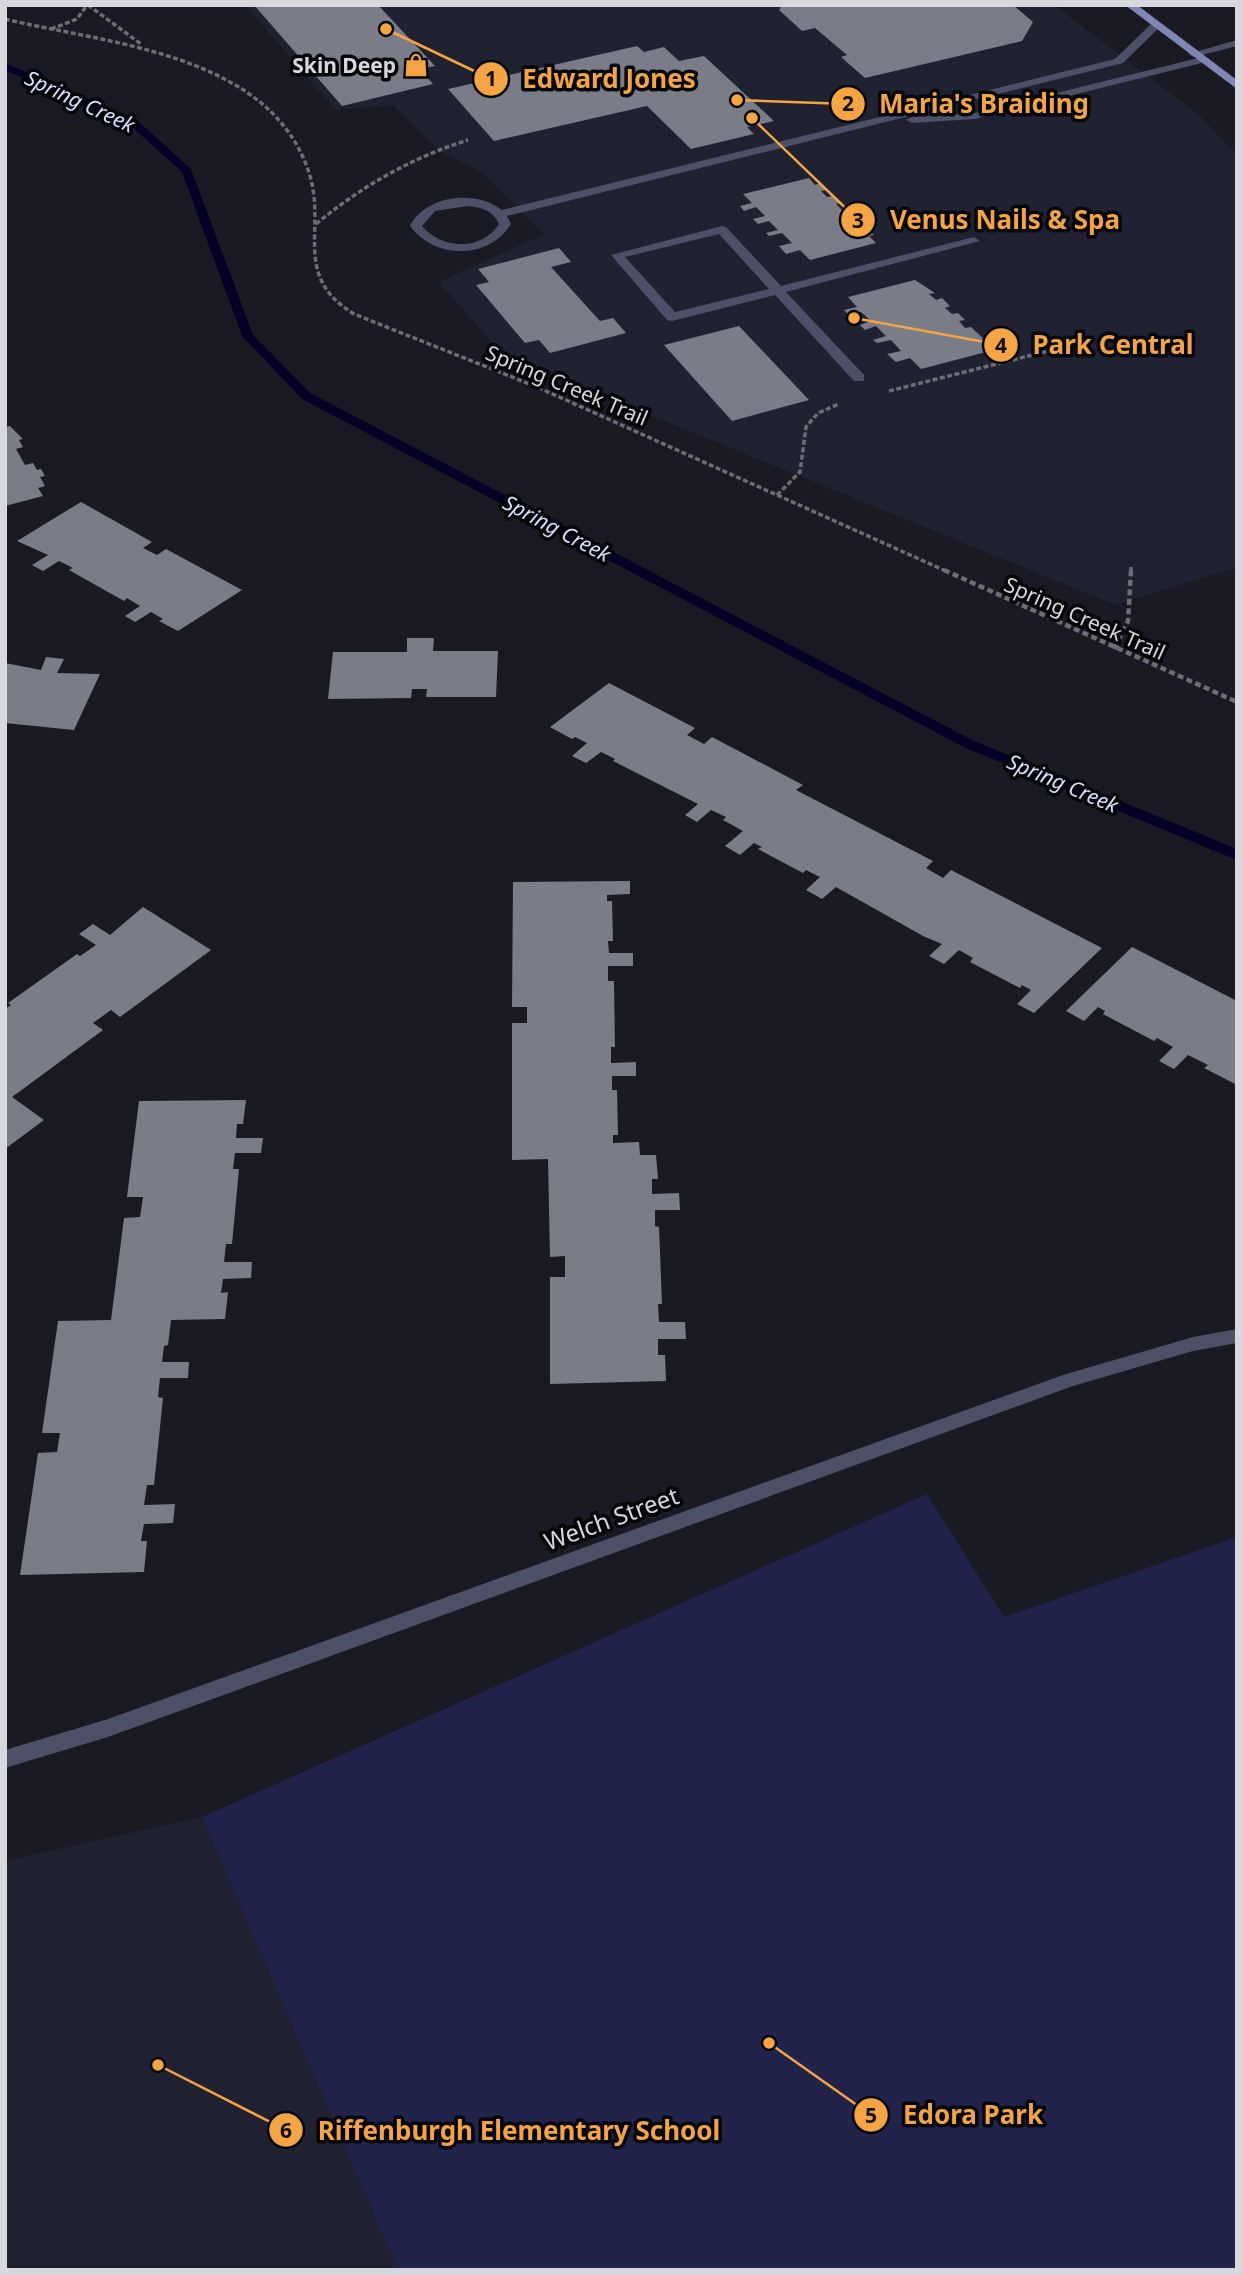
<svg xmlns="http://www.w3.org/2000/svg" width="1242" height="2275" font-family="'Noto Sans',sans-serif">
  <rect width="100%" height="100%" fill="#191a23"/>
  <g fill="#202231">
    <polygon points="245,5 1054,5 1198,114 1237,155 1237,567 1116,605 503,355 439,282 544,234 482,172 441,152 393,105 335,110"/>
    <polygon points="202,1817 398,2270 5,2270 5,1861"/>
  </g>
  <polygon fill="#21234a" points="927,1494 1004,1617 1237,1537 1237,2270 398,2270 202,1817"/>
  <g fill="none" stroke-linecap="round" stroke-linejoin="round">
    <polygon fill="#050025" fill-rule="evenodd" points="5,63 138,121 191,169 253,335 310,393 974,741 1237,849 1237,860 964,747 302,399 242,336 182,172 130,125 5,70"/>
  </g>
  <g fill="#7a7c88">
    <polygon points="254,5 378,5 435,66 420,69 433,84 342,106"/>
    <polygon points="782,5 1013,5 1033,22 1022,41 865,78 841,57 847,55 815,28 802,31 779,10"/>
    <polygon points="637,46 644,52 664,47 679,61 704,56 774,121 747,127 754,134 691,149 647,106 494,141 448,89"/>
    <polygon points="809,178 815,185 820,183 827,190 821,191 827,197 833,196 840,203 836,204 842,210 847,208 854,215 848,216 854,222 859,221 874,235 869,236 876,243 810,260 800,250 786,254 779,246 792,243 782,233 769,236 766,233 778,230 769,221 758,224 753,219 765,216 756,207 744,211 740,206 752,203 743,194"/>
    <polygon points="559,248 571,262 551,267 600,321 613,318 626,333 550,353 539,340 525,343 476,285 489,282 478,269"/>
    <polygon points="915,280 935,293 929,294 936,300 942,298 950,306 945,308 952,314 958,313 965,320 959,321 965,328 971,327 987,342 982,343 990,351 921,369 910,358 896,362 887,354 901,351 891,340 877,343 873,340 886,336 876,326 865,330 860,325 871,321 861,312 849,315 844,310 857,307 848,297"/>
    <polygon points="739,326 809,400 732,421 664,345"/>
    <polygon points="10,426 23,439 19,440 23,447 16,449 25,465 33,463 37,470 41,469 45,476 40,477 45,486 38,488 43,496 5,506 5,427"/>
    <polygon points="81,502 152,542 143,548 157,555 166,549 242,590 178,631 159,621 163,619 151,612 135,622 125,616 140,606 127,598 124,601 69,570 73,568 59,561 43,571 32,565 48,555 17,541"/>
    <polygon points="407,638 434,638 433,651 498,651 496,697 426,697 427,689 412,689 411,698 328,699 333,652 407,652"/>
    <polygon points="46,657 64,659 57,673 100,674 74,730 5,723 5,663 41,670"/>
    <polygon points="609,683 695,728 687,735 704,744 712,737 803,785 796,790 933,861 926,868 943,878 951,870 1102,948 1034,1013 1017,1004 1031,990 1022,985 1020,988 970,962 973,958 959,950 944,964 929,956 942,944 923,936 836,887 822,899 806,890 820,877 806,870 803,873 758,849 762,847 754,843 740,855 725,846 743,831 723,820 726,817 711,810 697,822 685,815 698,804 613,761 615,759 601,752 586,763 572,756 587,743 575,737 572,739 550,727"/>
    <polygon points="630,881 630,894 607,895 607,901 612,901 613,941 608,941 609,953 633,953 633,966 608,966 608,981 614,981 615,1047 611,1047 611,1063 636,1062 636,1076 612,1076 612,1090 617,1090 618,1135 613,1135 613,1143 639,1142 640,1155 656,1155 658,1179 652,1179 652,1194 679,1193 680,1210 655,1210 655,1226 659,1227 662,1304 658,1304 659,1322 685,1322 686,1339 658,1339 658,1355 665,1355 666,1381 550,1384 550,1277 565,1277 565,1256 550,1257 548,1159 512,1160 512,1023 527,1023 527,1007 512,1007 513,882"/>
    <polygon points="143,907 211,950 120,1017 111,1010 93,1023 103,1030 12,1097 44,1120 5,1149 5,1009 11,1005 8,1003 77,954 80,956 96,945 79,934 93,924 110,935"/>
    <polygon points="1132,947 1237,1001 1237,1085 1204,1068 1208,1065 1188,1055 1174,1069 1159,1061 1173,1047 1157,1038 1154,1041 1103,1014 1105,1011 1098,1007 1084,1021 1066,1011"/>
    <polygon points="246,1100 243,1124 237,1124 236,1138 263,1138 261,1153 235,1153 233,1169 239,1169 232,1244 226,1244 224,1262 252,1262 251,1278 223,1279 221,1293 228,1292 225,1319 171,1320 168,1345 164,1346 162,1362 189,1362 188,1378 160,1378 158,1397 163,1398 154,1485 147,1485 144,1505 175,1504 173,1523 144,1524 141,1541 147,1541 144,1572 20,1575 38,1453 57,1452 60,1433 42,1433 58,1321 111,1320 124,1218 140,1217 143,1197 127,1197 139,1101"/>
  </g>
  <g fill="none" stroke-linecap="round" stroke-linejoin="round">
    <g stroke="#6c6d75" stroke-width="3.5" stroke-dasharray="5 2.5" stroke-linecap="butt">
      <polyline points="88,5 141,44"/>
      <path d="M 5,19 C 108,44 273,53 310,176 C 326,231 292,276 354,314 L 537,387 L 948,572"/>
      <polyline points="51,29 77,19 87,5"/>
      <path d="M 316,224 C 362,186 411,158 468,140"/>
      <polyline points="889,391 1088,341"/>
      <polyline points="777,495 800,472 806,427 818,413 839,404"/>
      <polyline points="1131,572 1131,567"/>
    </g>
    <g stroke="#6c6d75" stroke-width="4.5" stroke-dasharray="6 3.5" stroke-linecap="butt">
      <polyline points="944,570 1237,702"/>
      <polyline points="1114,649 1128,621 1131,570"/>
    </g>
    <g fill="#4d5066" fill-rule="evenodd">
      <path d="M 1152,23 L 1162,25 L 1123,63 L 507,216 L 511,224 C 489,260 435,260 410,226 C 425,195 476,189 502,210 L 1115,59 ZM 468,206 C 482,207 493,211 499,224 C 482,251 442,250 422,226 L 435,211 Z"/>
      <polygon points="1237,40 1237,46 1194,57 1188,54"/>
      <polygon points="1202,57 1206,58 1206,62 975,119 912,123 906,120 912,117 975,113"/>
      <path d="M 722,226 L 726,227 L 781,286 L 974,237 L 980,241 L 786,292 L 864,375 L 864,381 L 854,381 L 775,295 L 672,321 L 667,320 L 611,255 ZM 719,234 L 769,289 L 675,312 L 625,257 Z"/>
    </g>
    <polygon fill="#4d5066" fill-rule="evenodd" points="1237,1329 1237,1343 1193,1351 1073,1386 108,1737 5,1768 5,1750 108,1719 1063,1375 1193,1337"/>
    <polygon fill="#7f86b3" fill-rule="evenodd" points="1125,5 1137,5 1237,80 1237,89"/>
  </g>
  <defs>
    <g id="shop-bare" transform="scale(1.89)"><path d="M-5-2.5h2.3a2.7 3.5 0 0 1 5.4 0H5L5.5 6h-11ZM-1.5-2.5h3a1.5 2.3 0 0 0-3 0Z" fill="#f4a443" stroke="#050609" stroke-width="2.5" paint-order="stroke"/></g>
  </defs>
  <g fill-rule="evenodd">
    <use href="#shop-bare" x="416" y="65"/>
  </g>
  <g text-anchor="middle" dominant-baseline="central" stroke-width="7" stroke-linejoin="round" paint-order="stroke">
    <g font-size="21" font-weight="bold" fill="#d7d8de" stroke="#050609" text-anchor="end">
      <text x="396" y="65">Skin Deep</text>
    </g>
    <g font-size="21" font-style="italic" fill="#d9defe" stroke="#050609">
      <text transform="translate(80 101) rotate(25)">Spring Creek</text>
      <text transform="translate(557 528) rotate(28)">Spring Creek</text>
      <text transform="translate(1063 783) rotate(23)">Spring Creek</text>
    </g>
    <g font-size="21" fill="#d7d8de" stroke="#050609">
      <text transform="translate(567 385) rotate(23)">Spring Creek Trail</text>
      <text transform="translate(1085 618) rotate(24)">Spring Creek Trail</text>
    </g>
    <g font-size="24" fill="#d7d8de" stroke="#050609">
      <text transform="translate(611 1518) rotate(-20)">Welch Street</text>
    </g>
  </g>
  <path fill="none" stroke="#f4a443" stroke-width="2.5" d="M386 29L491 79M737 100L848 104M752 118L858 220M854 318L1001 345M769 2043L871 2115M158 2065L286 2130"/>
  <g fill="#f4a443" stroke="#050609" stroke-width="2.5">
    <circle cx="386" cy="29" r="7"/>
    <circle cx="737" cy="100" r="7"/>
    <circle cx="752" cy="118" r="7"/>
    <circle cx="854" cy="318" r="7"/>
    <circle cx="769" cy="2043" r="7"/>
    <circle cx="158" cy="2065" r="7"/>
    <circle cx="491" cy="79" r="18"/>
    <circle cx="848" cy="104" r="18"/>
    <circle cx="858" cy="220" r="18"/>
    <circle cx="1001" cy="345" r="18"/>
    <circle cx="871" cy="2115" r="18"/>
    <circle cx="286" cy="2130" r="18"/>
  </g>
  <g font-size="21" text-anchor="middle" font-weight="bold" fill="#111">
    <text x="491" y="86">1</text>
    <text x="848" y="111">2</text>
    <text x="858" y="228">3</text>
    <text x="1001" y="353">4</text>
    <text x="871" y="2123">5</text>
    <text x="286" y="2138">6</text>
  </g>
  <g font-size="26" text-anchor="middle" font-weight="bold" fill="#f4a443" stroke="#050609" stroke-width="7" stroke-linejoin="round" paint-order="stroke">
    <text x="609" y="88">Edward Jones</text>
    <text x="984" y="113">Maria's Braiding</text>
    <text x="1005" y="229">Venus Nails &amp; Spa</text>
    <text x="1113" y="354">Park Central</text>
    <text x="973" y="2124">Edora Park</text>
    <text x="519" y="2140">Riffenburgh Elementary School</text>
  </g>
  <rect width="1242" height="2275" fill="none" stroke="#d7d8de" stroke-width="14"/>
</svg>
